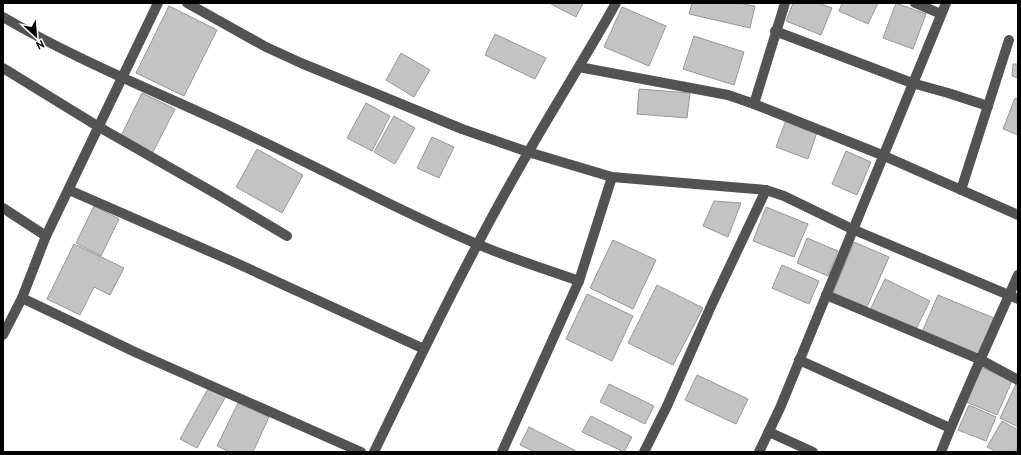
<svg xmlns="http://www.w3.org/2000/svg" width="1021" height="455" font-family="'PT Sans',sans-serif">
  <rect width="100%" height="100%" fill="#fff"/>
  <g fill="#c3c3c3" stroke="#979797">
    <polygon points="549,3 583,3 576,17"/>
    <polygon points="692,3 739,3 755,6 750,28 689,14"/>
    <polygon points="793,3 818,3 832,8 821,35 786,21"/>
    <polygon points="842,3 878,3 868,24 839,11"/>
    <polygon points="896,3 926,14 913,49 883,38"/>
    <polygon points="169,6 217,30 184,96 136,73"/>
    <polygon points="622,7 666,26 649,66 604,47"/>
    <polygon points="495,34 546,58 535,79 485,55"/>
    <polygon points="694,36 744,52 734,85 683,69"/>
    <polygon points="401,53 430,70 414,97 386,80"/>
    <polygon points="1013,64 1018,64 1018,78 1012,76"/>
    <polygon points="639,89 690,93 687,118 637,114"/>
    <polygon points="142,93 175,109 152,154 120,138"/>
    <polygon points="1015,98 1018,99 1018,135 1003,129"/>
    <polygon points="366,103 390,116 372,151 347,138"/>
    <polygon points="394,116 415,128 395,164 374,152"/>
    <polygon points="786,120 817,132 808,159 776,147"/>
    <polygon points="432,137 454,147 439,178 417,168"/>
    <polygon points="257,149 303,175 282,213 236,187"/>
    <polygon points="846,151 871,162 857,195 832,184"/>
    <polygon points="714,201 741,203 728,237 703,226"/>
    <polygon points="94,206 119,219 101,256 76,243"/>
    <polygon points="766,207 808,224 794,257 753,241"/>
    <polygon points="807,238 838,251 828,276 797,263"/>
    <polygon points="613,240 656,260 633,309 590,288"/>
    <polygon points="854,242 889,257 867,307 833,293"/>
    <polygon points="74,244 124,268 110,295 94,287 80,315 47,299"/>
    <polygon points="782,265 819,281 809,304 772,288"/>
    <polygon points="885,279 930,301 915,331 870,310"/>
    <polygon points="657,285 703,308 673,365 628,343"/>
    <polygon points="587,294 633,316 612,361 566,339"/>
    <polygon points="938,295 994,318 978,356 922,332"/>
    <polygon points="979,366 1012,381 997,415 964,401"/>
    <polygon points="697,375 748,399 736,424 685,400"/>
    <polygon points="1017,382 1018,383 1018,427 1000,418"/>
    <polygon points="609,384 654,406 645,424 600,402"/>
    <polygon points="209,387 226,396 197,448 180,439"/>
    <polygon points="238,403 269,417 253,452 230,452 217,446"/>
    <polygon points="969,405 996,417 986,441 958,430"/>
    <polygon points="591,416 632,437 624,452 582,432"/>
    <polygon points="1002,421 1018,430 1018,447 1015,452 997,452 987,447"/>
    <polygon points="529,427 578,452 535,452 520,445"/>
  </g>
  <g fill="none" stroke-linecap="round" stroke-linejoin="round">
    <g stroke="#535353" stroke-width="10">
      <polyline points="187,3 266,47 301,63 462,129 528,152 612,177 766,190 784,196 852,229 1018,299"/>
      <polyline points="915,3 941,14"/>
      <path d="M 3,17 C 83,64 170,97 253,137 C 328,172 401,212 477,244 C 510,258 545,269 579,281"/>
      <polyline points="775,31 912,83 948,93 988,106"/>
      <polyline points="579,67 728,95 754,104 882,155 1018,215"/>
      <polyline points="3,68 99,127 218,195 287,236"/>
      <polyline points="754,104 785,3"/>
      <polyline points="69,190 234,262 424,349"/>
      <polyline points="961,190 1009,40"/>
      <polyline points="3,208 46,236"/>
      <polyline points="826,295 981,360 1018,380"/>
      <polyline points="22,298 137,353 361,452"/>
      <polyline points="3,335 22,298 46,236 158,3"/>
      <polyline points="799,360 950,428"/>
      <polyline points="769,432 813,452"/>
      <path d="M 374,452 C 423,351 472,249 529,151 C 557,102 588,53 616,3"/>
      <polyline points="502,452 579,281 612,177"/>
      <polyline points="644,452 667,406 712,304 766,190"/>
      <polyline points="759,452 780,408 946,3"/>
      <path d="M 941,452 C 965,392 992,334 1018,275"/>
    </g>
  </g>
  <rect width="1021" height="455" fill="none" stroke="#000000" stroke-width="8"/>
  <g transform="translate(36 36) rotate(154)" stroke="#ffffff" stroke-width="3" paint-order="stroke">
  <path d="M0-3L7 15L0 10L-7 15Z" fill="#000000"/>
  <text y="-6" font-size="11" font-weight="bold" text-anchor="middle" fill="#000000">N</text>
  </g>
</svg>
